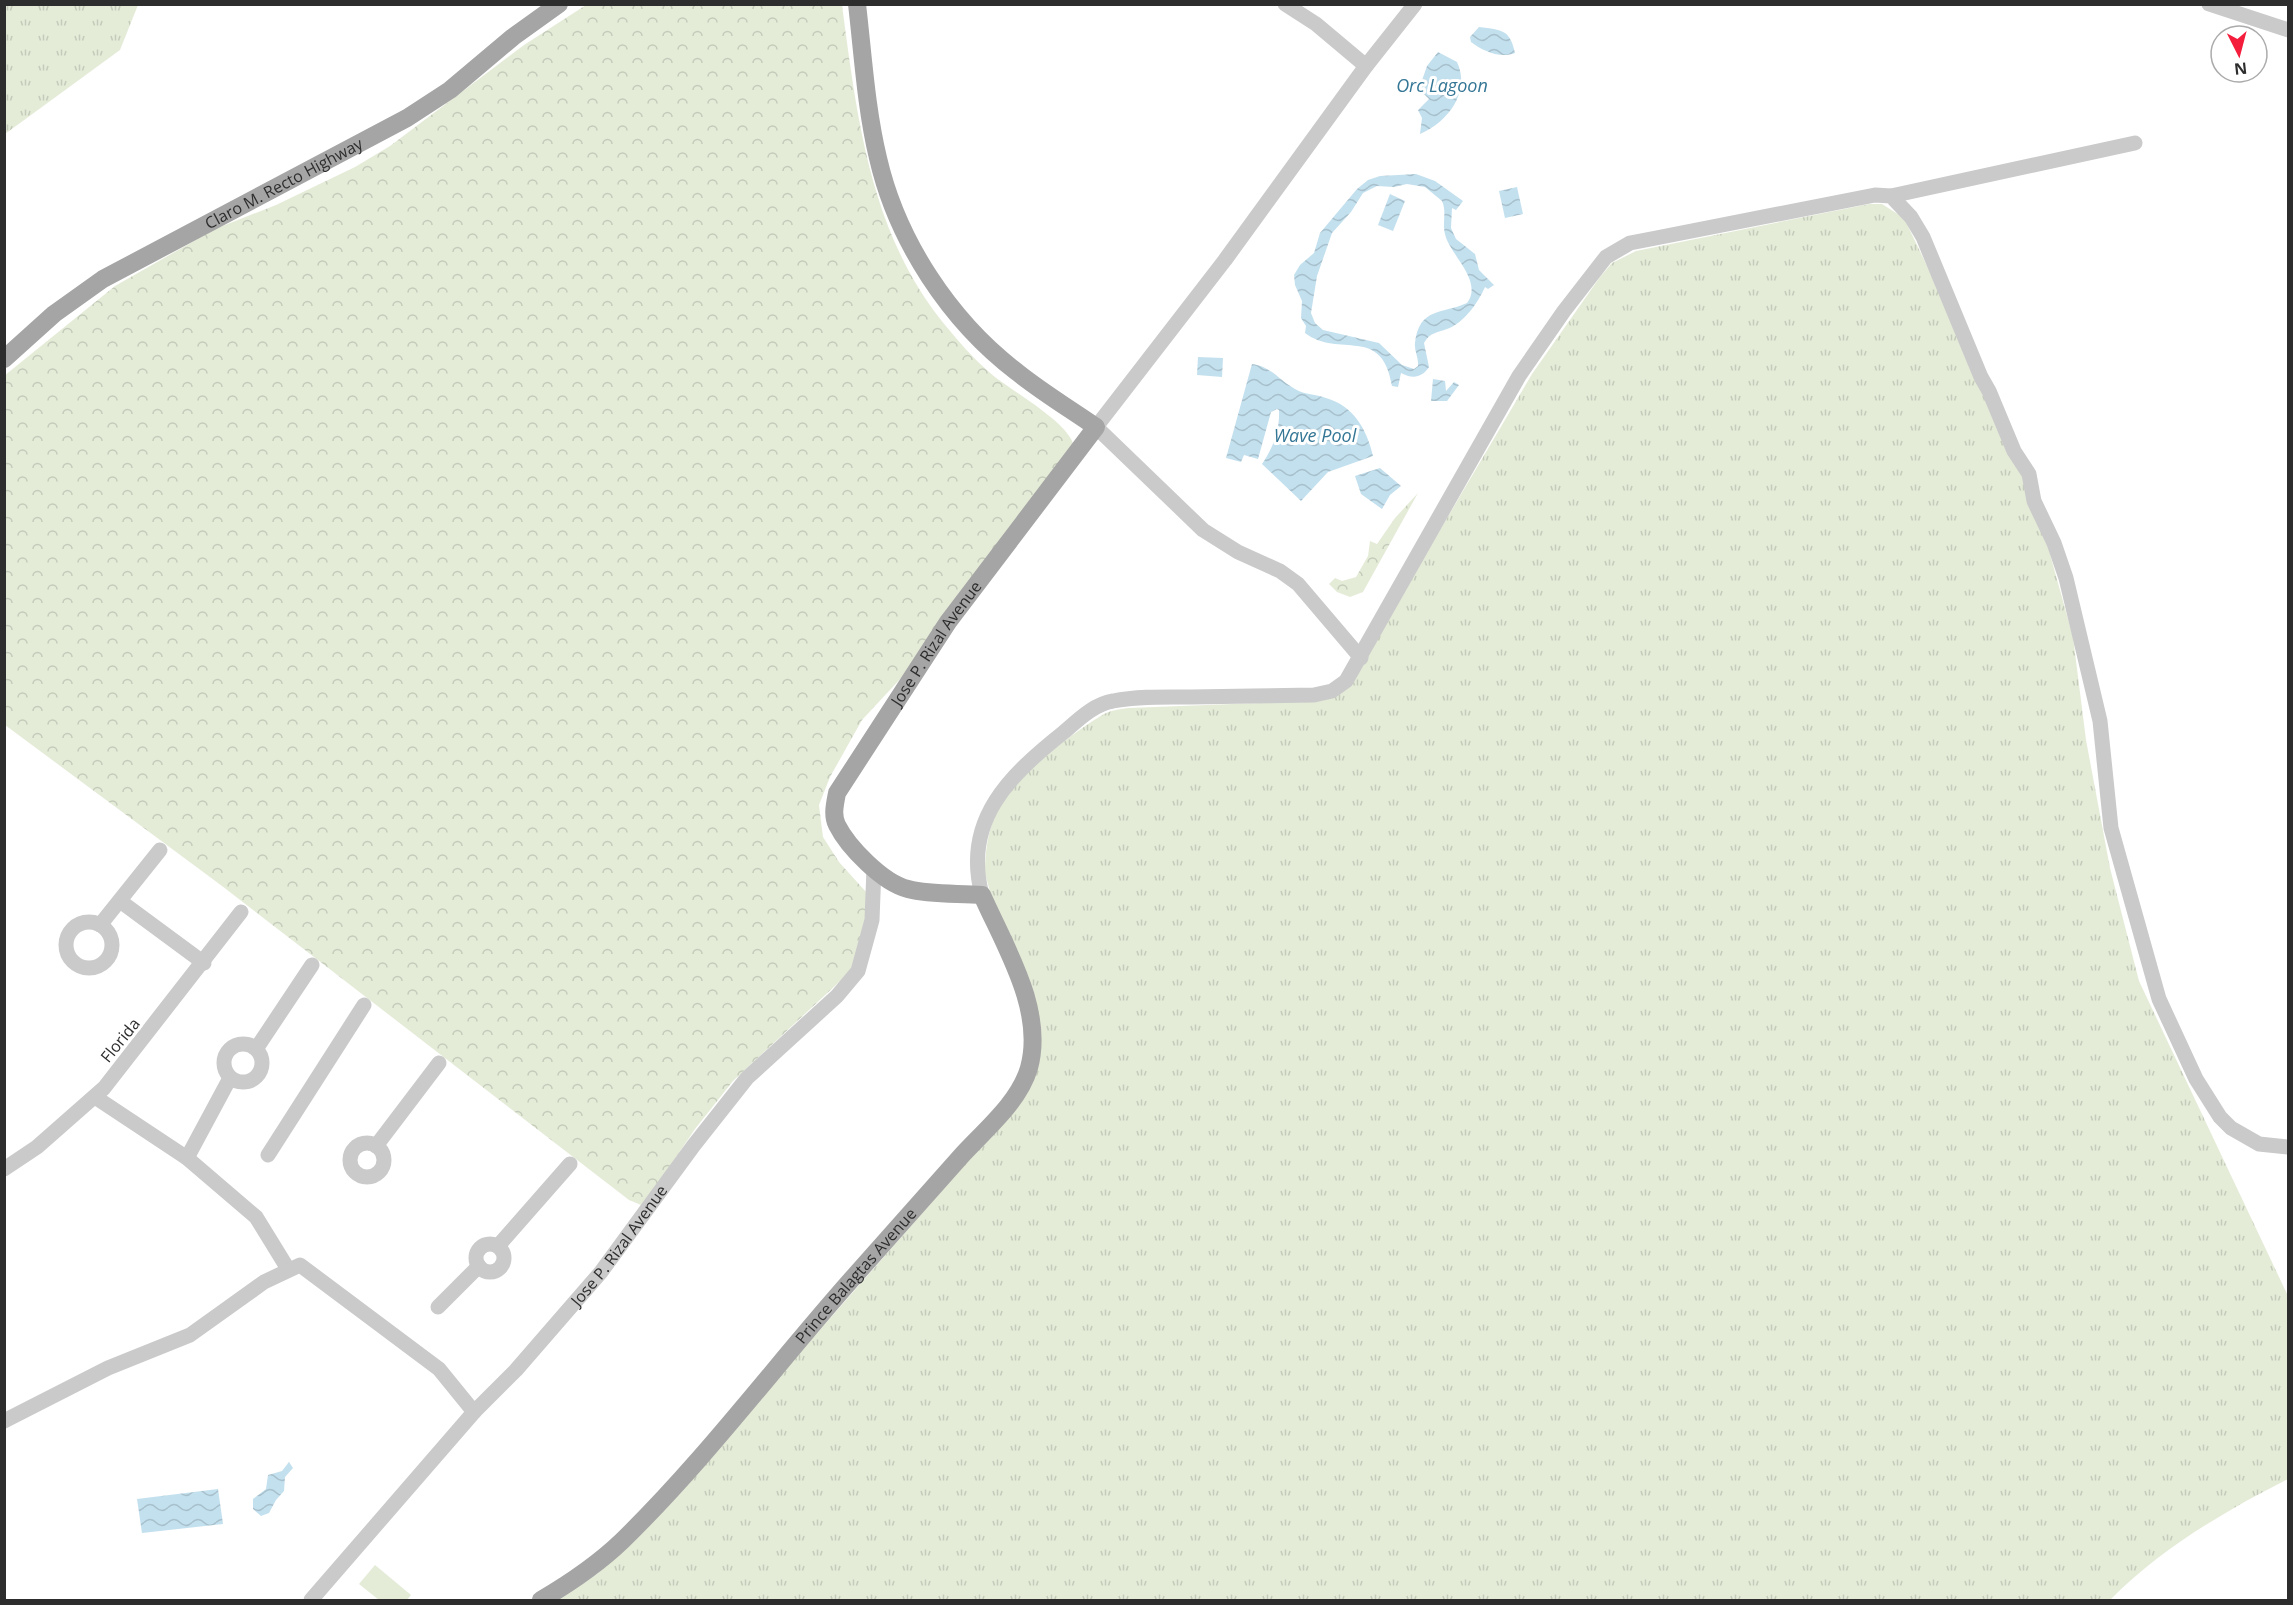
<svg xmlns="http://www.w3.org/2000/svg" width="2293" height="1605" font-family="'Open Sans',sans-serif">
  <defs>
    <pattern id="grass-tufts" width="24" height="20" patternUnits="userSpaceOnUse" patternTransform="scale(1.5)"><rect width="24" height="20" fill="#e4ecd8"/><path d="M3 7l-1-3M5 7V3M7 7l1-3M15 17l-1-3M17 17v-4M19 17l1-3" fill="none" stroke="#c4cbba"/></pattern>
    <pattern id="forest-crowns" width="20" height="18" patternUnits="userSpaceOnUse" patternTransform="scale(1.5)"><rect width="20" height="18" fill="#e4ecd8"/><path d="M2 6a3 3 0 1 1 6 0M12 15a3 3 0 1 1 6 0" fill="none" stroke="#c4cbba"/></pattern>
    <pattern id="water-waves" width="16" height="10" patternUnits="userSpaceOnUse" patternTransform="scale(1.5)"><rect width="16" height="10" fill="#c3e0ee"/><path d="M0 5q4-4 8 0t8 0" fill="none" stroke="#a8c0cc"/></pattern>
  </defs>
  <rect width="100%" height="100%" fill="#fff"/>
  <g fill="url(#grass-tufts)">
    <polygon points="5,4 138,4 138,5 120,50 5,134"/>
    <path d="M 1869,204 L 1882,204 L 1904,218 L 2010,439 L 2048,547 L 2073,637 L 2086,740 L 2110,868 L 2139,981 L 2288,1296 L 2288,1479 C 2225,1511 2160,1549 2110,1600 L 555,1600 L 597,1574 L 641,1534 L 1017,1105 L 1036,1063 L 985,873 C 985,844 991,815 1008,790 C 1018,774 1088,722 1106,713 C 1113,710 1121,709 1128,708 L 1308,701 L 1358,669 L 1532,374 L 1600,277 L 1612,263 L 1636,251 Z"/>
  </g>
  <g fill="url(#forest-crowns)">
    <path d="M 586,5 L 842,5 C 857,117 870,234 945,325 C 959,342 973,358 989,372 C 1009,390 1068,421 1074,446 L 916,662 L 862,720 L 830,777 L 819,805 L 823,837 L 839,862 L 867,893 L 868,918 L 852,970 L 733,1081 L 695,1129 L 646,1202 L 641,1205 L 629,1200 L 222,886 L 5,725 L 4,376 L 115,286 L 215,229 L 276,205 L 355,167 L 390,146 L 524,45 Z"/>
    <polygon points="1418,493 1363,592 1350,597 1337,592 1329,584 1335,578 1342,581 1356,577 1368,556 1370,541 1377,544 1395,518"/>
  </g>
  <polygon fill="#e4ecd8" points="375,1565 411,1595 407,1600 379,1600 359,1584"/>
  <g fill="url(#water-waves)" fill-rule="evenodd">
    <path d="M 1479,27 C 1503,30 1510,30 1515,53 C 1500,59 1483,51 1471,42 L 1470,37 Z"/>
    <path d="M 1438,52 L 1457,62 C 1471,92 1448,122 1420,134 L 1422,118 L 1418,110 L 1429,99 L 1419,89 L 1427,66 Z"/>
    <path d="M 1416,174 L 1435,181 L 1463,201 L 1456,210 L 1452,208 L 1451,228 L 1456,239 L 1475,254 L 1479,270 L 1494,285 L 1488,289 L 1485,287 C 1478,303 1464,323 1447,329 C 1437,333 1430,332 1424,343 L 1429,367 C 1422,378 1412,379 1401,373 L 1398,387 L 1392,386 C 1382,324 1339,359 1305,333 L 1306,326 L 1301,318 L 1302,301 L 1295,285 L 1294,275 L 1300,265 L 1314,253 L 1320,233 L 1357,189 L 1368,180 L 1380,176 ZM 1407,184 L 1425,187 L 1442,201 C 1447,212 1442,222 1445,234 C 1449,254 1484,281 1467,303 C 1443,314 1419,307 1415,343 C 1414,351 1419,358 1418,366 L 1414,369 L 1402,365 L 1379,343 L 1323,330 L 1315,323 L 1311,313 L 1317,276 L 1332,233 L 1351,212 L 1363,193 L 1377,186 L 1394,187 Z"/>
    <polygon points="1517,187 1523,214 1505,218 1499,191"/>
    <polygon points="1390,194 1405,201 1393,231 1378,225"/>
    <polygon points="1198,357 1223,358 1222,377 1197,375"/>
    <path d="M 1252,364 C 1272,367 1279,380 1295,389 C 1305,395 1316,394 1326,398 C 1354,406 1367,430 1373,456 L 1328,472 L 1301,501 L 1262,464 C 1273,448 1280,430 1279,410 L 1277,409 L 1271,412 L 1258,459 L 1244,455 L 1241,462 L 1226,458 Z"/>
    <polygon points="1433,379 1445,381 1446,391 1454,382 1459,385 1447,401 1431,401"/>
    <polygon points="1380,468 1401,486 1390,495 1382,509 1361,494 1355,476"/>
    <polygon points="289,1462 293,1468 285,1477 284,1491 276,1500 269,1513 261,1516 253,1509 253,1499 266,1489 268,1475 282,1471"/>
    <polygon points="218,1489 223,1524 142,1533 137,1499"/>
  </g>
  <g fill="none" stroke-linecap="round" stroke-linejoin="round">
    <g stroke="#cacaca" stroke-width="15">
      <polyline points="1285,4 1316,24 1366,66"/>
      <polyline points="2209,4 2288,30"/>
      <polyline points="1891,196 2135,143"/>
      <polyline points="1361,658 1298,584 1280,571 1238,552 1203,530 1096,427 1225,260 1366,66 1415,4"/>
      <path d="M 982,895 C 962,820 1010,775 1064,732 C 1078,720 1094,704 1113,701 C 1138,696 1166,697 1191,697 C 1232,696 1273,696 1314,695 L 1332,691 L 1346,681 L 1519,376 L 1564,311 L 1606,257 L 1630,243 L 1656,238 L 1875,195 L 1891,196 L 1911,217 L 1923,237 L 1981,377 L 1989,391 L 2014,451 L 2029,474 L 2034,501 L 2054,543 L 2066,578 L 2100,721 L 2111,828 L 2159,999 L 2196,1079 L 2220,1117 L 2231,1128 L 2259,1144 L 2288,1147"/>
      <polyline points="120,901 204,963"/>
      <circle cx="89" cy="945" r="23"/>
      <polyline points="100,925 160,850"/>
      <circle cx="243" cy="1063" r="19"/>
      <polyline points="256,1049 312,965"/>
      <polyline points="95,1097 187,1158 256,1217 288,1269"/>
      <circle cx="367" cy="1160" r="17"/>
      <polyline points="376,1146 439,1063"/>
      <polyline points="268,1155 364,1005"/>
      <polyline points="187,1158 230,1078"/>
      <polyline points="4,1169 37,1147 104,1088 241,912"/>
      <circle cx="490" cy="1258" r="14"/>
      <polyline points="498,1246 570,1164"/>
      <polyline points="438,1307 479,1266"/>
      <polyline points="4,1421 108,1368 190,1335 264,1282 300,1265 439,1369 474,1412"/>
      <path id="s1" d="M 311,1600 L 474,1412 L 516,1370 L 601,1272 L 694,1145 L 747,1078 L 837,996 L 858,971 L 872,920 L 874,868"/>
    </g>
    <g stroke="#a5a5a5" stroke-width="18">
      <path id="s2" d="M 4,359 L 54,314 L 103,279 L 407,118 L 450,90 L 513,37 L 559,4"/>
      <path id="s3" d="M 541,1600 C 570,1583 598,1564 622,1541 C 705,1460 774,1367 851,1280 C 888,1238 926,1196 963,1154 C 986,1129 1019,1102 1029,1068 C 1045,1010 1005,947 982,895 C 958,893 931,895 908,889 C 883,883 848,847 837,825 C 832,815 835,804 837,793 L 948,622 L 1096,427 C 1070,409 1042,392 1017,372 C 950,321 897,241 878,158 C 866,108 863,55 857,4"/>
    </g>
  </g>
  <g text-anchor="middle" dominant-baseline="central" stroke-width="6" stroke-linejoin="round" paint-order="stroke">
    <g font-size="16" fill="#2d2d2d" stroke="#fff">
      <text stroke="none"><textPath href="#s2" startOffset="332">Claro M. Recto Highway</textPath></text>
      <text stroke="none"><textPath href="#s3" startOffset="1293">Jose P. Rizal Avenue</textPath></text>
      <text transform="translate(120 1040) rotate(-51)">Florida</text>
      <text stroke="none"><textPath href="#s1" startOffset="470">Jose P. Rizal Avenue</textPath></text>
      <text stroke="none"><textPath href="#s3" startOffset="454">Prince Balagtas Avenue</textPath></text>
    </g>
    <g font-size="18" font-style="italic" fill="#347695" stroke="#fff">
      <text x="1442" y="85">Orc Lagoon</text>
      <text x="1315" y="435">Wave Pool</text>
    </g>
  </g>
  <rect width="2293" height="1605" fill="none" stroke="#2d2d2d" stroke-width="12"/>
  <g transform="translate(2239 54) rotate(174)"><circle r="28" fill="#ffffff" stroke="#ababab" stroke-width="1.5"/>
  <path d="M0-4.5L10 22L0 15L-10 22Z" fill="#f41e3c"/>
  <text y="-9" font-size="16" font-weight="bold" text-anchor="middle" fill="#2d2d2d">N</text>
  </g>
</svg>
